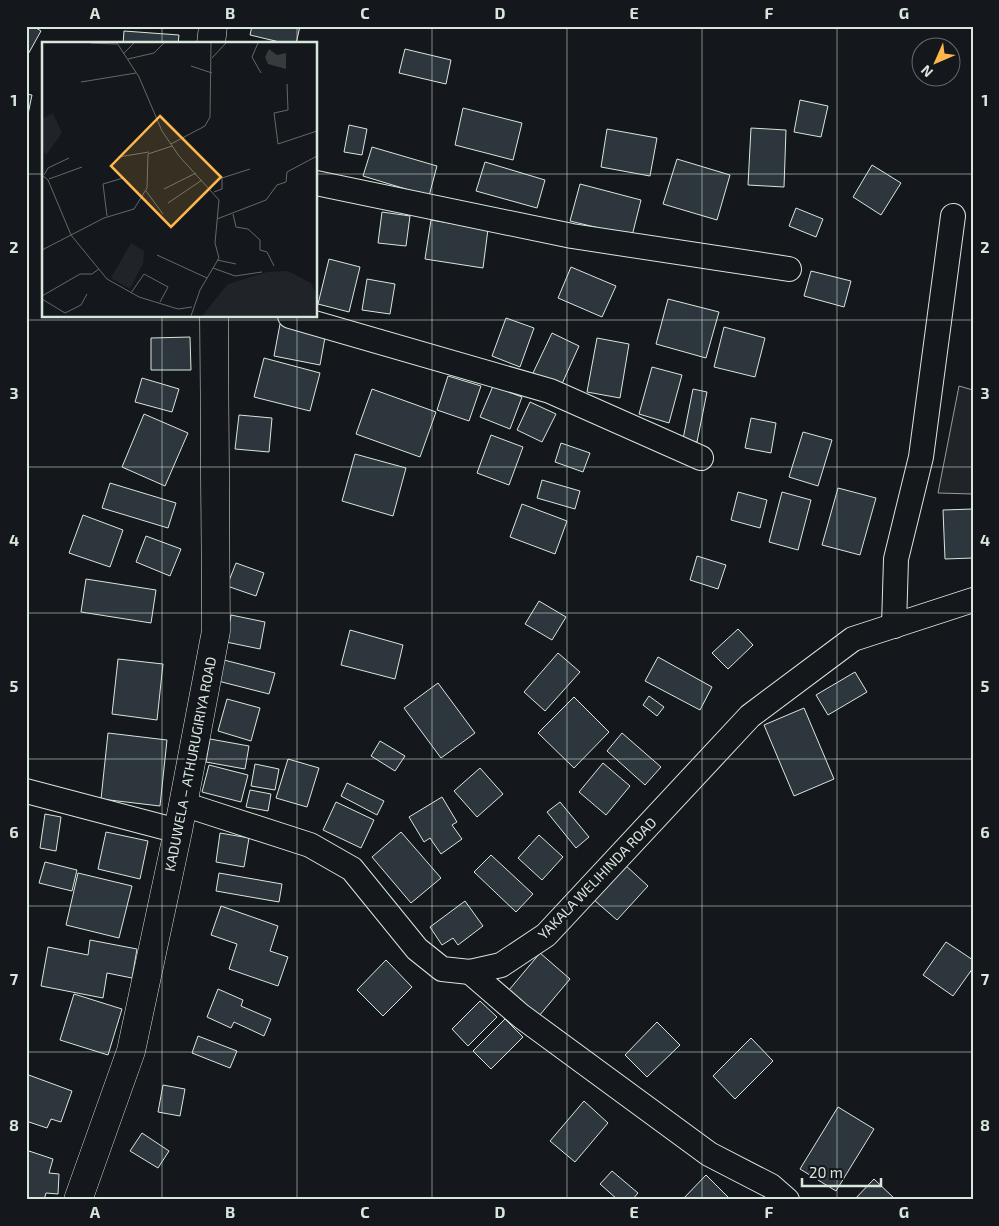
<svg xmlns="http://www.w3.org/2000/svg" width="999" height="1226" font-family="'Exo 2',sans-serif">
  <rect width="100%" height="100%" fill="#14181c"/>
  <polygon fill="#202428" stroke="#939e99" points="959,386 973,390 973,494 938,493"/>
  <g fill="#2c363c" stroke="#d8e6dc">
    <polygon points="26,26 33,26 41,31 26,58"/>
    <polygon points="252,26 300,26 296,44 288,44 250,35"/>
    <polygon points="124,31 179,35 178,44 123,44"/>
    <polygon points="405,49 451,60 446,84 399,73"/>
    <polygon points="26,94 32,95 27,119 26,119"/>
    <polygon points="800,100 828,106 821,137 794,132"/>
    <polygon points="463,108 522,123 513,160 455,145"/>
    <polygon points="349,125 367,129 362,155 344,152"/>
    <polygon points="751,128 786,130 784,187 748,185"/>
    <polygon points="607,129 657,138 650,176 601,167"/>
    <polygon points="372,147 437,166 429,196 363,176"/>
    <polygon points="677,159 730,175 717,220 663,204"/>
    <polygon points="485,162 545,180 537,208 476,191"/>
    <polygon points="872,165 901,183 881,215 853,197"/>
    <polygon points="580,184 641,200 632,236 570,221"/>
    <polygon points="796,208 823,219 816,237 789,226"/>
    <polygon points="382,212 410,216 406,246 378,243"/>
    <polygon points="431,220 488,229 483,268 425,259"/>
    <polygon points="329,259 360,267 349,312 318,304"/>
    <polygon points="571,267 616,286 602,317 558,298"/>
    <polygon points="811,271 851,281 844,307 804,296"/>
    <polygon points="367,279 395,284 390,314 362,310"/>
    <polygon points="668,299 719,312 706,358 656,344"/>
    <polygon points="506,318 534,328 520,367 492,356"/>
    <polygon points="280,324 326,332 320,365 274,356"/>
    <polygon points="724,327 765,338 755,377 714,367"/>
    <polygon points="552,333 579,346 561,386 533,373"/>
    <polygon points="190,337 191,370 151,370 151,338"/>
    <polygon points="597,338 629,344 620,398 587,392"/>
    <polygon points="264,358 320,373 310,411 254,397"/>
    <polygon points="652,367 682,375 669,423 639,414"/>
    <polygon points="448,376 481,386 469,421 437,410"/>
    <polygon points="142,378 179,389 172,412 135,402"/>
    <polygon points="493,386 522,397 510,429 480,417"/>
    <polygon points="372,389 436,412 420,457 356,434"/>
    <polygon points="693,389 707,392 697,442 683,439"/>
    <polygon points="530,402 556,414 542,442 517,430"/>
    <polygon points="144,414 188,433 165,486 122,467"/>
    <polygon points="239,415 272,418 269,452 235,449"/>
    <polygon points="751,418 776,423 771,453 745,448"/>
    <polygon points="803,432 832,440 818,486 789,477"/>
    <polygon points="491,435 523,447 509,485 477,473"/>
    <polygon points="561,443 590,453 583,472 555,462"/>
    <polygon points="355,454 406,468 393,516 342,501"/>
    <polygon points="542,480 580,491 575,509 537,498"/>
    <polygon points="110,483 176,503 168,528 102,508"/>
    <polygon points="838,488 876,498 860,555 822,545"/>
    <polygon points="738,492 767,500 760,528 731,520"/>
    <polygon points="782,492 811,500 798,550 769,542"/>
    <polygon points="522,504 567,521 555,554 510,537"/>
    <polygon points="973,509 973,558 945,559 943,510"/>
    <polygon points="83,515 123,530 110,567 69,553"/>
    <polygon points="146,536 181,549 170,576 136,562"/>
    <polygon points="697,556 726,565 718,589 690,580"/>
    <polygon points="236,563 264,573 256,596 227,586"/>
    <polygon points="86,579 156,590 151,623 81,612"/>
    <polygon points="539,601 566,617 552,640 525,624"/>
    <polygon points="231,615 265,622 260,649 226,642"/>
    <polygon points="738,629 753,645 728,669 712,653"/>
    <polygon points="350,630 403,645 395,679 341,665"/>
    <polygon points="558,653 580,672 545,711 524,692"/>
    <polygon points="658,657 712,687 700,710 645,681"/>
    <polygon points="118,659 163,664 157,720 112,714"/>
    <polygon points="224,660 275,673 269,694 218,681"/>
    <polygon points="855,672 867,692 828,715 816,695"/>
    <polygon points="438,683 475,733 441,758 404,708"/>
    <polygon points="649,696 664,707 657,716 643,705"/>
    <polygon points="574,697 609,732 574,768 538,733"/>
    <polygon points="227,699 260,708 251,741 218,731"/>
    <polygon points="804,708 834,779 794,796 764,725"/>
    <polygon points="108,733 167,740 160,806 101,799"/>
    <polygon points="622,733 661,767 645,785 607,751"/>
    <polygon points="210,739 249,746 245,769 206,762"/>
    <polygon points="380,741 405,756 395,771 371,756"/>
    <polygon points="288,759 319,768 307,807 276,798"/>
    <polygon points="603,763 630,786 606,815 579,792"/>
    <polygon points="255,764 279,769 275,790 251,786"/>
    <polygon points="209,765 248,775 241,802 202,792"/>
    <polygon points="480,768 503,794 477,817 454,791"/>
    <polygon points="347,783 384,801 377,815 341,796"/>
    <polygon points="250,790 271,794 268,811 246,807"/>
    <polygon points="442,797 457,822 452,825 462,839 441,854 430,838 424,842 409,817"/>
    <polygon points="336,802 374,820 361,848 323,830"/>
    <polygon points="560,802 589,837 576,848 547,812"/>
    <polygon points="45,814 61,817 56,851 40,848"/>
    <polygon points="106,832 148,841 140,879 98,869"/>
    <polygon points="401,832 441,878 411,903 372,857"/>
    <polygon points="220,833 249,838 244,867 216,862"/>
    <polygon points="539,835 563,857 542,880 518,858"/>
    <polygon points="491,855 533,894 516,912 474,872"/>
    <polygon points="45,862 77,870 72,891 39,883"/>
    <polygon points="624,864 648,886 617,920 593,899"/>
    <polygon points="78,873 132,886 119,938 66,925"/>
    <polygon points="219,873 282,884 279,902 216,891"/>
    <polygon points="465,901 483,926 458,945 453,938 442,945 430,927"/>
    <polygon points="221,906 278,926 270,951 288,957 278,986 229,969 237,944 211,935"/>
    <polygon points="90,940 137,949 132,978 107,973 103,998 41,986 48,947 88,955"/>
    <polygon points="946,942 973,960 973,968 953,996 923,975"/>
    <polygon points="540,953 570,979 539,1016 509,990"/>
    <polygon points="386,960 412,987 383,1016 357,990"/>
    <polygon points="218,989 243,1000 241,1006 271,1019 264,1036 234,1022 231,1028 207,1017"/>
    <polygon points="74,994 122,1009 108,1055 60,1040"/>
    <polygon points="480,1001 497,1017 468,1046 452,1029"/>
    <polygon points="505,1019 523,1037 491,1069 473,1051"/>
    <polygon points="657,1022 680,1045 647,1077 625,1055"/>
    <polygon points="198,1036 237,1051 230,1068 192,1053"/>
    <polygon points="751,1038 773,1061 735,1099 713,1076"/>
    <polygon points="26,1074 72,1091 61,1122 51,1119 47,1128 26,1121"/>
    <polygon points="163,1085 185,1089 180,1116 158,1112"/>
    <polygon points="584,1101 608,1123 575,1162 550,1141"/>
    <polygon points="838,1107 874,1129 836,1191 800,1169"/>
    <polygon points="142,1133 169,1151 158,1168 130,1151"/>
    <polygon points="26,1150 53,1159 49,1173 59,1174 58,1194 46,1193 44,1200 26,1200"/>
    <polygon points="612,1171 638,1193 632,1200 618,1200 600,1184"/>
    <polygon points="706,1175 731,1200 682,1200"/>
    <polygon points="874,1179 896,1200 854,1200"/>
  </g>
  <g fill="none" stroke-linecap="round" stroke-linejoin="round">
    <g stroke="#d8e6dc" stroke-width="26">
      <g id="street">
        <polyline points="316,183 572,236 789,269"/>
        <polyline points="290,316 550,391 701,458"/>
        <polyline points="894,626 896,559 921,457 953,216"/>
        <polyline points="26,791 178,831"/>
        <polyline points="183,804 310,845 352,869 417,949 442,969 470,972 501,965 546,935 750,716 853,639 973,600"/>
        <polyline points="470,972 521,1016 709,1154 771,1186 787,1200"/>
      </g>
    </g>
    <g stroke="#d8e6dc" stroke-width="29">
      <g id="primary">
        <polyline points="211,44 213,26"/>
        <polyline points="78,1200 131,1051 178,831 216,631 214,316"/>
      </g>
    </g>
    <use href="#street" stroke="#14181c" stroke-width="24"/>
    <use href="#primary" stroke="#14181c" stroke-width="28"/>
  </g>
  <path fill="none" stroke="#d8e6dc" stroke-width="1" stroke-opacity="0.55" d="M 162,26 L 162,44M 297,26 L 297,44M 432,26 L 432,1200M 567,26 L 567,1200M 702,26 L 702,1200M 837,26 L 837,1200M 26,174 L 44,174M 316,174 L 973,174M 162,316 L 162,1200M 297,316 L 297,1200M 26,320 L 973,320M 26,467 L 973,467M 26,613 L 973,613M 26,759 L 973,759M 26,906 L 973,906M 26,1052 L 973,1052"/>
  <g text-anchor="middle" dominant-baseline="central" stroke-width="4" stroke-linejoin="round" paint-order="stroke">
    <g font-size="14" fill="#d8e6dc" stroke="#14181c">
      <text transform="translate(190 764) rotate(-79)">KADUWELA – ATHURUGIRIYA ROAD</text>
      <text transform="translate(597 878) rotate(-46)">YAKALA WELIHINDA ROAD</text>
    </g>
  </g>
  <g transform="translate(42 42)">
    <rect width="275" height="275" fill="#14181c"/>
    <path d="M 11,71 L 20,91 L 4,113 L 0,106 L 0,77 ZM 89,201 L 102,209 L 101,221 L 88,247 L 69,236 ZM 246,229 L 269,241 L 275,254 L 275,274 L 160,274 L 186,242 L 225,230 Z" fill="#202428"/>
    <path d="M 227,7 L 235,13 L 244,11 L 244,27 L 226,22 L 223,15 Z" fill="#363b3e"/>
    <path fill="none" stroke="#626a69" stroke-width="1" d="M 49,1 L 75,2M 75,1 L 97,35 L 120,89 L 137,114 L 177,158 L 173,201 L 177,216 L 158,248 L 149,274M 216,1 L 210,15 L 219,31M 81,12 L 92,1M 170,16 L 184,1M 86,17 L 112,11 L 122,1M 149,24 L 170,31M 39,40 L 94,31M 245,42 L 246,68 L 232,71 L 236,102 L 275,89M 129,102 L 163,84 L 168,75 L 169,1M 76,115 L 107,110M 0,133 L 6,138 L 29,193 L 65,237 L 97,255 L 136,267 L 150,265M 2,133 L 6,126 L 27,116M 7,137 L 40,125M 122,147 L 154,131M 104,149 L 121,172M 172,150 L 180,147 L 180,136 L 208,127M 126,161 L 160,138M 191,172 L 194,185 L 206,187 L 218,198 L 218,208 L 225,210 L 232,224M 65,174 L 61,142 L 81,136M 175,177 L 224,158 L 235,143 L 244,140 L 245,130 L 275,114M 0,208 L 62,176 L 92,167 L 105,146 L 106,112 L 130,104M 115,213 L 165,236M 175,218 L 194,222M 171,226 L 193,234 L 220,230M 89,251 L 102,232 L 126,245 L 118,260M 0,254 L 38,232 L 50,232 L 57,227M 0,257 L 23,271 L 39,263 L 45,252"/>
    <path fill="#ffb74d" fill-opacity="0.15" stroke="#ffb74d" stroke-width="2.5" d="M 118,74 L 179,135 L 129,185 L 69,124 Z"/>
    <rect width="275" height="275" fill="none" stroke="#d8e6dc" stroke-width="2.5"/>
  </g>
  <rect width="999" height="1226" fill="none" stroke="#14181c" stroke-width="55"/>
  <g transform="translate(936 62) rotate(225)"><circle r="24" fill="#14181c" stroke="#626a69"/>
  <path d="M0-4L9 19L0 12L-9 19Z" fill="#ffb74d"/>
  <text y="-8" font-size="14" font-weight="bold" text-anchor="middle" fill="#d8e6dc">N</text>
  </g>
  <path d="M802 1178v8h79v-8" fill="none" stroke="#d8e6dc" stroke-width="2.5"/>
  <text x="809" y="1178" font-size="15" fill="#d8e6dc" stroke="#14181c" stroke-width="4" paint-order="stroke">20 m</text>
  <rect x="28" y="28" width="944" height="1170" fill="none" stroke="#d8e6dc" stroke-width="2"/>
  <g font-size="16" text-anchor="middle" font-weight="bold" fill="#d8e6dc">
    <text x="95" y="19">A</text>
    <text x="230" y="19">B</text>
    <text x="365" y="19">C</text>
    <text x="500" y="19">D</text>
    <text x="634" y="19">E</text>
    <text x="769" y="19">F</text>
    <text x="904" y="19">G</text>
    <text x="14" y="106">1</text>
    <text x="985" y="106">1</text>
    <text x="14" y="253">2</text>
    <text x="985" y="253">2</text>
    <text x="14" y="399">3</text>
    <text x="985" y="399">3</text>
    <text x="14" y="546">4</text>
    <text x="985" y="546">4</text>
    <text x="14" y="692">5</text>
    <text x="985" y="692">5</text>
    <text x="14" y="838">6</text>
    <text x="985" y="838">6</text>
    <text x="14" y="985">7</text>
    <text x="985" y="985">7</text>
    <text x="14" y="1131">8</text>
    <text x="985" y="1131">8</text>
    <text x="95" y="1218">A</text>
    <text x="230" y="1218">B</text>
    <text x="365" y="1218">C</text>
    <text x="500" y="1218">D</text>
    <text x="634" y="1218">E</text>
    <text x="769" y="1218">F</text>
    <text x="904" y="1218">G</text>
  </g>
</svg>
